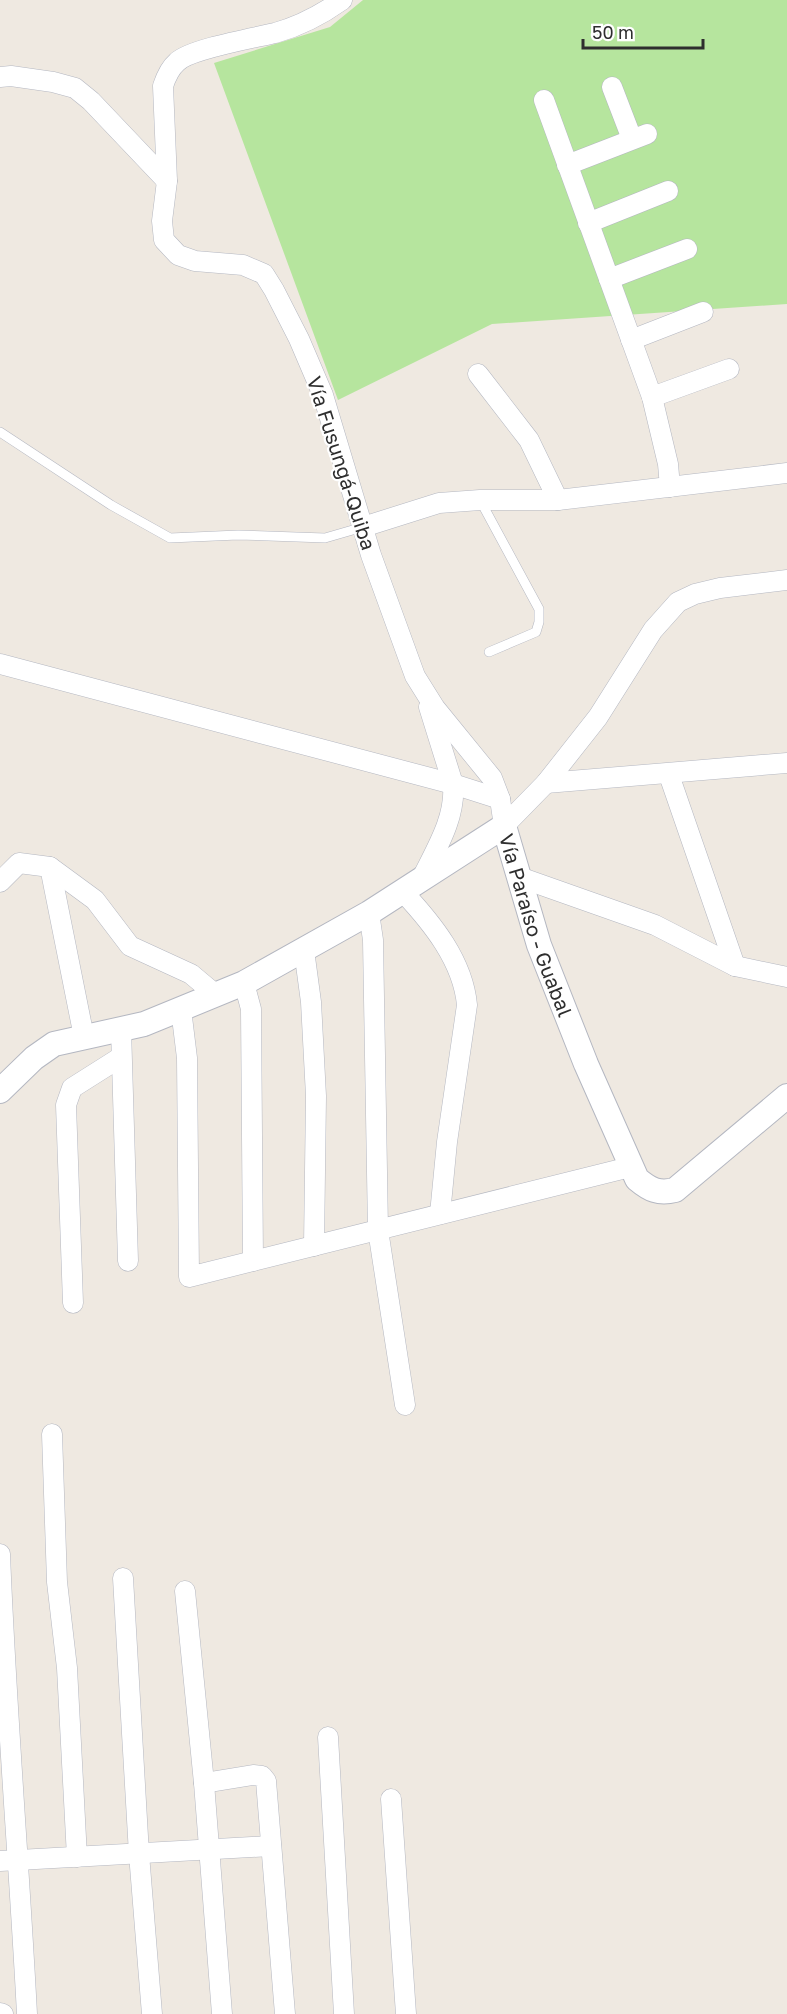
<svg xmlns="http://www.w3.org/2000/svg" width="787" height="2014" font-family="'Golos Text',sans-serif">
  <rect width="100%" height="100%" fill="#efe9e1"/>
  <polygon fill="#b6e59e" points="363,0 787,0 787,304 492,324 338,400 214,63 330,27"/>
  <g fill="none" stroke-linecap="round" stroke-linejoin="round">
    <g stroke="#b4b7c1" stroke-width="10">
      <g id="service">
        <polyline points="0,432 111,505 170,538 238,535 325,538 363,527"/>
        <polyline points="480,500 539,609 539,622 536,632 489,652"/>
      </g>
    </g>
    <g stroke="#b4b7c1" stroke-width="21">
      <g id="minor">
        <path d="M 342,0 C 321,15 300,26 275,33 C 254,38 190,49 177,62 C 170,68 166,77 163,86 L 167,181 L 162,221 L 164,240 L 178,255 L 195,261 L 243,265 L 264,274 L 274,290 L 299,339 L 323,395 L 371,555 L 415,676 L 435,708 L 492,778 L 500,799 L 504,826"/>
        <polyline points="0,77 11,76 53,82 75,88 91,101 167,181"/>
        <polyline points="612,87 632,139"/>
        <polyline points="544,100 652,397 668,464 670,487"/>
        <polyline points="567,165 647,134"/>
        <polyline points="588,223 668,191"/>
        <polyline points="609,279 687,249"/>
        <polyline points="631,340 703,312"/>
        <polyline points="478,374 529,440 558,500"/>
        <polyline points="652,397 729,369"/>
        <polyline points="363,527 439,503 480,500 558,500 787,473"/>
        <polyline points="0,664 453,784 500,799"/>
        <polyline points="669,775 735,966"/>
        <polyline points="546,783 787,763"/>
        <polyline points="504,826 546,783 598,717 653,630 678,602 695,594 720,588 787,580"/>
        <polyline points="50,867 84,1037"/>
        <polyline points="519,877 655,925 735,966 787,977"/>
        <path d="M 421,880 C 436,849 456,818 453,784 L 429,707"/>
        <polyline points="0,882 19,863 50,867 95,900 130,946 191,974 216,995"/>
        <path d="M 403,892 C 432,923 463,961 467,1005 L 447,1142 L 440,1214"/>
        <polyline points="369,913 373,940 378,1230 405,1405"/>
        <polyline points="304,950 311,1002 316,1096 314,1246"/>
        <polyline points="244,983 251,1009 253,1261"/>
        <polyline points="181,1009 187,1058 189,1277 630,1167"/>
        <polyline points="121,1029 128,1261"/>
        <polyline points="73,1303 66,1105 72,1088 121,1057"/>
        <polyline points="52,1434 57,1582 67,1668 77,1857"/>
        <path d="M 0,1554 C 6,1708 19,1861 27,2014"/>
        <polyline points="123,1578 139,1854 152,2014"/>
        <polyline points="185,1591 204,1783 222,2014"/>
        <polyline points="328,1737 344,2014"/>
        <polyline points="204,1783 253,1775 262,1776 266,1781 285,2014"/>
        <polyline points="391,1799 406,2014"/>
        <polyline points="0,1861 271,1846"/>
        <polyline points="0,2013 3,2014"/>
      </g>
    </g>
    <g stroke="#b4b7c1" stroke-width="26">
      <g id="tertiary">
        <path id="s1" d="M 0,1091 L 34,1058 L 54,1044 L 144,1024 L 244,983 L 369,913 L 504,826 L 539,945 L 586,1064 L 637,1179 C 650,1190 659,1194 675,1190 L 787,1096"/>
      </g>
    </g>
    <use href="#service" stroke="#fff" stroke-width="9"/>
    <use href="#minor" stroke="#fff" stroke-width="20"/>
    <use href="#tertiary" stroke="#fff" stroke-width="24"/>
  </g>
  <g text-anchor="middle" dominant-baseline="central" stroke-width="4.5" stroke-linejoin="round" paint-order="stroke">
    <g font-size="20" fill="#2e2e2e" stroke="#fff">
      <text transform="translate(342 463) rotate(72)">Vía Fusungá-Quiba</text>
      <text stroke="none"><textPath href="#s1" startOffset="680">Vía Paraíso - Guabal</textPath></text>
    </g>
  </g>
  <path d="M583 39v9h120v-9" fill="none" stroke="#2e2e2e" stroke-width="3"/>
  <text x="592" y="39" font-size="18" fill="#2e2e2e" stroke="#ffffff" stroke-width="4.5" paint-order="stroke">50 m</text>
</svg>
